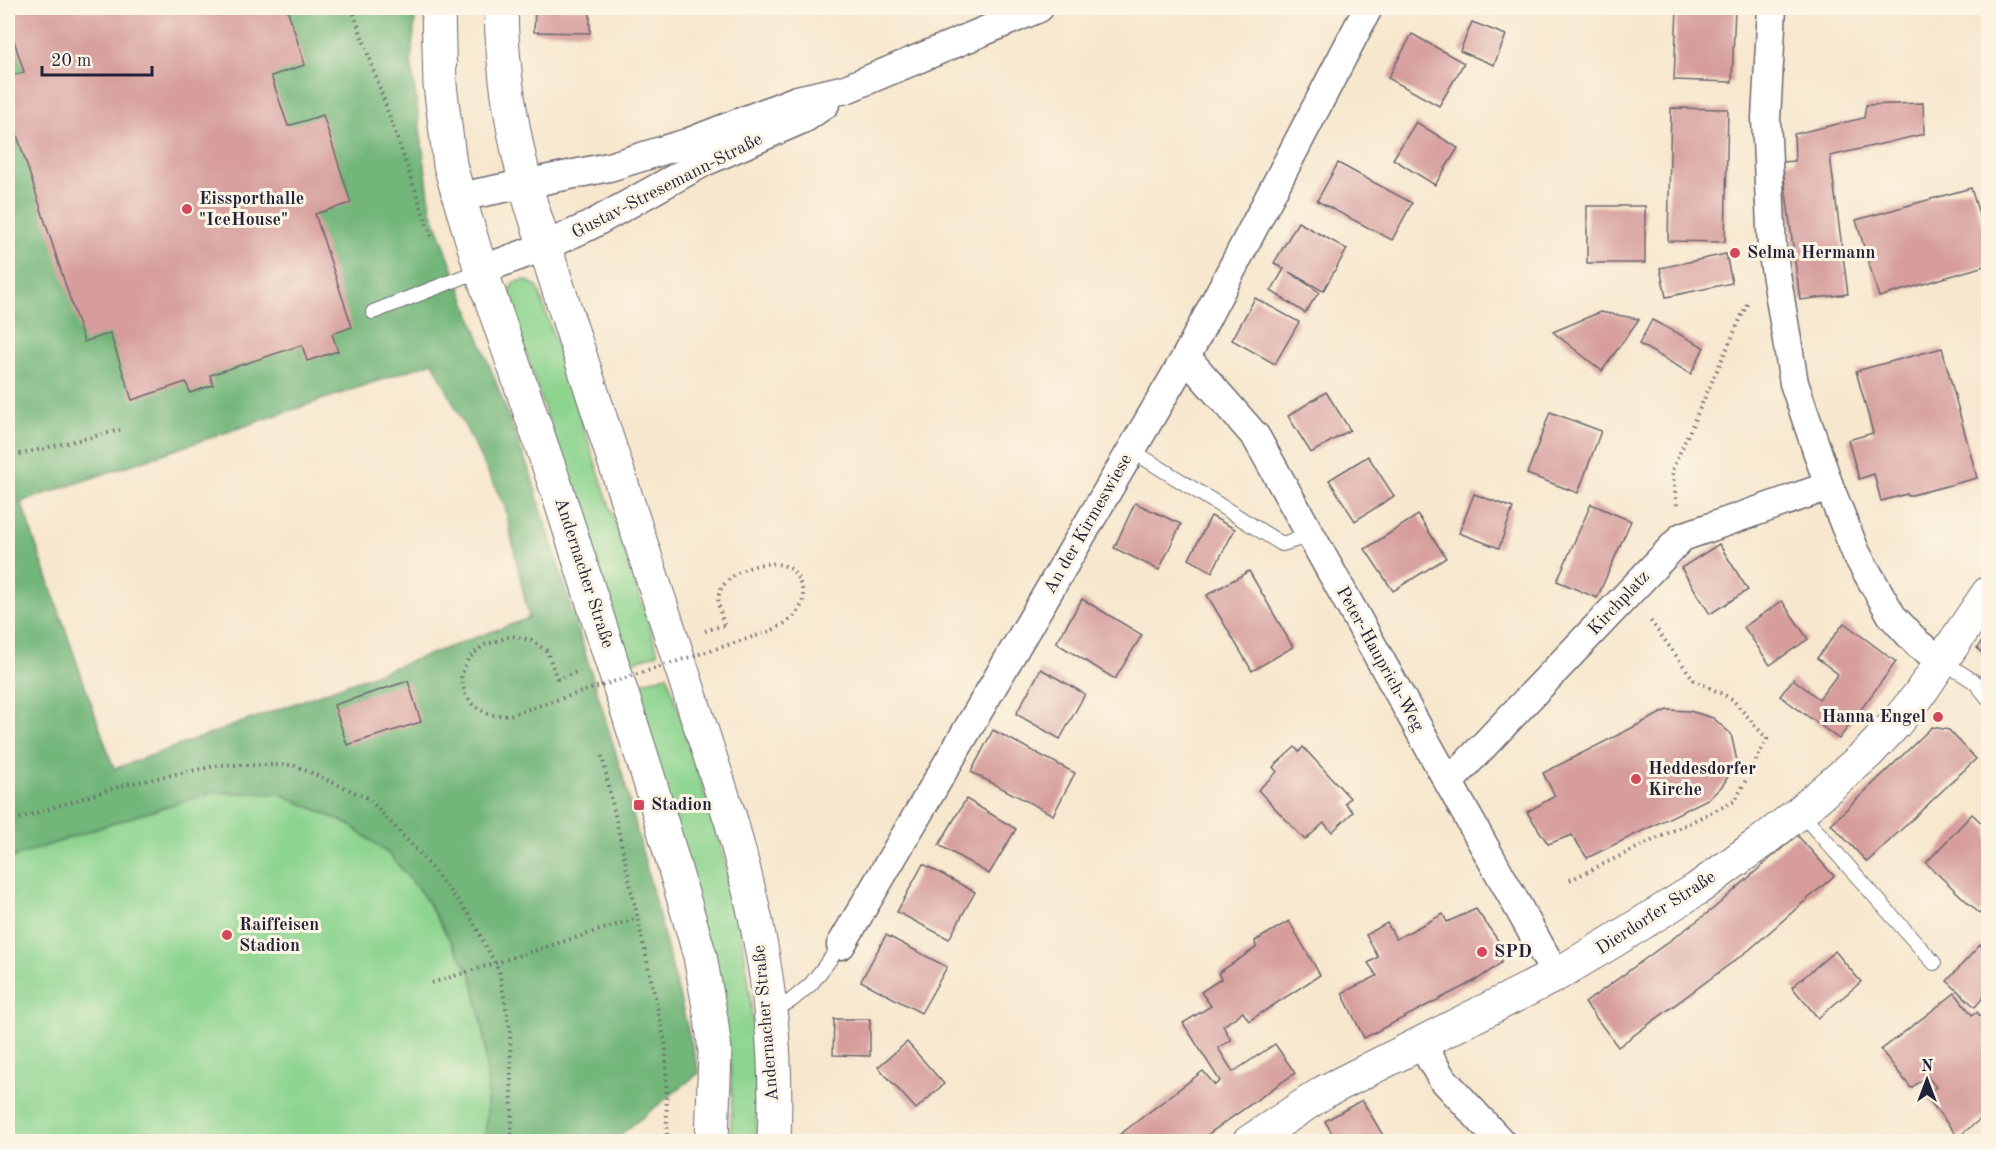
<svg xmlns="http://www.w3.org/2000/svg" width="1996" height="1149" font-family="'Old Standard TT',serif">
  <rect width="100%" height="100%" fill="#fcf5e5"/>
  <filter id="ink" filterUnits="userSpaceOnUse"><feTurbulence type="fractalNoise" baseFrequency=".0167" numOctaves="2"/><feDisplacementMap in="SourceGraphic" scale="12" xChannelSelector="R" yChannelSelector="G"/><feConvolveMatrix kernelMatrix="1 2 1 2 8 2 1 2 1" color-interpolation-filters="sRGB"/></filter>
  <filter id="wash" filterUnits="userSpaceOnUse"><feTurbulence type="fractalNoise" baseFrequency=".008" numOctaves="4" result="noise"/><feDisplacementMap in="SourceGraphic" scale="24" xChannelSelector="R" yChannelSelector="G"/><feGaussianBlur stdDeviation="1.35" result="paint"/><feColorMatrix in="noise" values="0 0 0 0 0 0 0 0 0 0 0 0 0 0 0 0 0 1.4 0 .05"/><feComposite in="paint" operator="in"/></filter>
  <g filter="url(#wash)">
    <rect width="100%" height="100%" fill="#f7e7ce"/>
    <g fill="#8dd48f" stroke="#587b65" stroke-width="1.5">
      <polygon points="525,280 537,286 658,653 626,664 508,296 513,283"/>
      <path d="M 667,675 C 692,755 722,836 738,919 C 753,993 758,1067 756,1141 L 730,1141 L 732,1107 L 730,1056 L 632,686 Z"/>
      <polygon points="213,792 281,794 350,825 390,855 423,895 472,976 484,1033 488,1092 485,1141 8,1141 8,859 107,825"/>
    </g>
    <path fill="#72b67a" stroke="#4a6c5a" stroke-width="1.5" fill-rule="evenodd" d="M 8,8 L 416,8 L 411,62 L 431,210 L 531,476 L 624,780 L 699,1073 L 612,1141 L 485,1141 L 488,1092 L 484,1033 L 472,976 L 423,895 L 390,855 L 350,825 L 281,794 L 213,792 L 107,825 L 8,859 ZM 433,362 L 505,507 L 529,618 L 114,769 L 21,502 Z"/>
    <g id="blocks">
      <g fill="#d69d9c">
        <polygon points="8,8 287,8 305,65 271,76 288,126 323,115 351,203 315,214 352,327 332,334 338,351 307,361 302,345 210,375 213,385 190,393 186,382 132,400 110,333 84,342 8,107 8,77 24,72 8,22"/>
        <polygon points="535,8 590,8 590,33 534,32"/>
        <polygon points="1677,8 1735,8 1732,82 1674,80"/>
        <polygon points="1952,8 1988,8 1988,10 1953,15"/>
        <polygon points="1472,22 1506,35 1494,65 1460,51"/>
        <polygon points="1412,34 1464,63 1439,106 1388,78"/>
        <polygon points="1923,103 1924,134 1830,156 1848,294 1800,300 1782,162 1795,161 1794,134 1864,118 1866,105"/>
        <polygon points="1671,108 1728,109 1725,242 1668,241"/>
        <polygon points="1416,122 1458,148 1435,185 1393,159"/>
        <polygon points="1338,163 1412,203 1392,240 1317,201"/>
        <polygon points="1971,188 1985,234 1988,233 1988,265 1879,297 1856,220"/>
        <rect x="1587" y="206" width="58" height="57"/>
        <polygon points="1298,222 1347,249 1323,291 1289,272 1319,292 1305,313 1271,291 1284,269 1274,263"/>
        <polygon points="1726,254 1732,283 1666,297 1660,268"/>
        <polygon points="1255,298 1299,322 1275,364 1232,340"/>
        <polygon points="1600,312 1639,319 1602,371 1553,332"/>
        <polygon points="1652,320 1704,347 1691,374 1639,344"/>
        <polygon points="1942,348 1977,478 1908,496 1907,494 1881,501 1874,474 1859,479 1848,440 1873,433 1856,371"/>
        <polygon points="1326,392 1350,430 1311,453 1288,416"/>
        <polygon points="1550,412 1601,431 1578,493 1527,474"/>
        <polygon points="1368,456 1394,496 1355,521 1329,480"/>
        <polygon points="1474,494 1513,508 1499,548 1459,533"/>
        <polygon points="1135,503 1181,524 1159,570 1114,548"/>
        <polygon points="1591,504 1631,521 1597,598 1557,581"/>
        <polygon points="1418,515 1446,558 1393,591 1365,549"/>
        <polygon points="1211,516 1235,529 1212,572 1189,559"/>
        <polygon points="1719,544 1748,590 1710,614 1681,568"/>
        <polygon points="1249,571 1293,647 1252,671 1207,595"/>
        <polygon points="1082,599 1142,635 1115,679 1056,643"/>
        <polygon points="1782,601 1808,639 1770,665 1744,627"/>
        <polygon points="1844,623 1896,662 1839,739 1780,696 1793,679 1819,699 1838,674 1817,658"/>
        <polygon points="1988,634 1988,659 1977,648"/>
        <polygon points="1041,669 1085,694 1060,739 1016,714"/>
        <polygon points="408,681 421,722 347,745 334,705"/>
        <polygon points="1667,710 1690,711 1713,718 1731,734 1737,761 1723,785 1710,798 1587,858 1572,835 1548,844 1527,812 1555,796 1543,773"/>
        <polygon points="1932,727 1949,730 1976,759 1867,862 1831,824"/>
        <polygon points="993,730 1075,773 1053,815 971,772"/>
        <polygon points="1295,747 1299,752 1303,747 1350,798 1345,803 1353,812 1332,832 1324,823 1305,840 1258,790 1277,772 1273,767"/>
        <polygon points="966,799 1016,829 989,874 939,845"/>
        <polygon points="1972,814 1988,829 1988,905 1980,914 1926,863"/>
        <polygon points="1797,835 1834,876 1749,950 1618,1047 1585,1003 1713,909"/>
        <polygon points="923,864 975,892 949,939 897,912"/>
        <polygon points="1476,909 1504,949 1501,963 1478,979 1364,1038 1342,993 1377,976 1368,963 1378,957 1366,935 1387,923 1396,939 1443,914 1447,922"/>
        <polygon points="1289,921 1320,975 1249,1021 1243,1012 1223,1026 1231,1040 1218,1048 1233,1072 1275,1044 1295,1073 1197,1142 1110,1142 1203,1071 1215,1085 1220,1081 1183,1023 1211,1006 1201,992 1221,979 1218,973 1256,948 1255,941"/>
        <polygon points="886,935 947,967 921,1013 861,981"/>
        <polygon points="1980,945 1988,952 1988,992 1975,1007 1947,981"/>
        <polygon points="1835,951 1861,982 1818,1018 1792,987"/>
        <polygon points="1955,993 1972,1015 1977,1012 1988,1027 1988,1113 1958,1137 1925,1095 1936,1087 1927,1076 1911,1088 1881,1050"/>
        <polygon points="834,1019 870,1019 870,1056 833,1055"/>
        <polygon points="907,1042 944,1084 916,1109 878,1067"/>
        <polygon points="1362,1100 1387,1142 1337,1142 1325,1121"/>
      </g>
    </g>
  </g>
  <g filter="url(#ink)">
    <use href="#blocks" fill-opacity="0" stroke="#6d676e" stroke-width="1.5"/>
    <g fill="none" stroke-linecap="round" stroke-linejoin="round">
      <g stroke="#6d676e" stroke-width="16">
        <g id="service">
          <polyline points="373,312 481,270"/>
          <polyline points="1131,450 1282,544 1311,535"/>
          <polyline points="1942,661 1975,682 1988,698"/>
          <polyline points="1800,812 1934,963"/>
          <polyline points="771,1012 792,1000 811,984 841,945"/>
        </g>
      </g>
      <g stroke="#6d676e" stroke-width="31">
        <g id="minor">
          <polyline points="1772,8 1766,118 1772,249 1794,383 1829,486 1856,553 1892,616 1918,644 1942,661"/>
          <polyline points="459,197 609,167 687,143 797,100 846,89 1039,8"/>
          <polyline points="481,270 543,247 589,226 704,162 805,118 825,104"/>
          <polyline points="1186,357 1256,437 1556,975"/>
          <polyline points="1449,782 1682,537 1829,486"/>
          <polyline points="841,945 1186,357 1368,8"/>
          <polyline points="1421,1043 1441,1077 1501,1142"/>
        </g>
      </g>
      <g stroke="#6d676e" stroke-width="35">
        <g id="tertiary">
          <polyline points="438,8 440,85 450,165 459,197 481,270 557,490 650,782 700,956 711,1018 715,1051 712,1142"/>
          <path d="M 501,8 C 502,75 513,139 531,204 L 732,824 C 741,859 751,895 758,931 C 772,999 777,1072 774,1142"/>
          <polyline points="1249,1142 1324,1092 1556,975 1610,943 1697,889 1760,843 1800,812 1868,753 1895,724 1918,696 1988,593"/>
        </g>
      </g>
      <g stroke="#6d676e" stroke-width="4" stroke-dasharray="1.5 4.5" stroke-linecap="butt">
        <polyline points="352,8 431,236"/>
        <polyline points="8,457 120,430"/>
        <polyline points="1677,505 1672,470 1747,304"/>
        <polyline points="705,631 724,625"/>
        <polyline points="557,679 580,671"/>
        <polyline points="602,756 666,1047 667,1142"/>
        <polyline points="8,822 124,785 220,765 293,765 368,798 421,855 470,916 499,971 510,1030 512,1119 511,1142"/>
        <polyline points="1570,880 1735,801 1767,739 1732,699 1694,680 1649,619"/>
        <polyline points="432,983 638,918"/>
      </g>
      <use href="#service" stroke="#fff" stroke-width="14"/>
      <use href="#minor" stroke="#fff" stroke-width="28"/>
      <use href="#tertiary" stroke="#fff" stroke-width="33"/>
      <path stroke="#6d676e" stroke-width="4" stroke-dasharray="1.5 4.5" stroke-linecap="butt" d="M 557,679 L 547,651 L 531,640 L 512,636 L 484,645 L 468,659 L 461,676 L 465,694 L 473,705 L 490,715 L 510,715 L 768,632 C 788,623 810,610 801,585 C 798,578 794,570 787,567 C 767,557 732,570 721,589 C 715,600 721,614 724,625"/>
    </g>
  </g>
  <g fill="#d1495b" stroke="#fcf5e5" stroke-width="2">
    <circle cx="187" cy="209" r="6"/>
    <circle cx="1735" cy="253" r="6"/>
    <circle cx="1938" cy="717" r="6"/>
    <circle cx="1636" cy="779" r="6"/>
    <rect x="633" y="799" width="12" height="12" rx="3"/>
    <circle cx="227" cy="935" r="6"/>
    <circle cx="1482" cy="952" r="6"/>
  </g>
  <g text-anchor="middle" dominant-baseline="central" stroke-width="6" stroke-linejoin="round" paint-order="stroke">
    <g font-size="18" fill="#22223b" stroke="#fcf5e5">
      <text transform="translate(667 186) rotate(-27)">Gustav-Stresemann-Straße</text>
      <text transform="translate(1088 524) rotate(-60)">An der Kirmeswiese</text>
      <text transform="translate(584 573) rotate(72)">Andernacher Straße</text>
      <text transform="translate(1619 603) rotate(-47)">Kirchplatz</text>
      <text transform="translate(1380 659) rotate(61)">Peter-Hauprich-Weg</text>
      <text transform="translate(1656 913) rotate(-33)">Dierdorfer Straße</text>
      <text transform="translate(766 1023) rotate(-95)">Andernacher Straße</text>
    </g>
    <g font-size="18" font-weight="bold" fill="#22223b" stroke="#fcf5e5" text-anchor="start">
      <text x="199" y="199">Eissporthalle<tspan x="199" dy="21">"IceHouse"</tspan></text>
      <text x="1747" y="253">Selma Hermann</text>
      <text x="1926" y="717" text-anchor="end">Hanna Engel</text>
      <text x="1648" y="769">Heddesdorfer<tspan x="1648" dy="21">Kirche</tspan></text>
      <text x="651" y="805">Stadion</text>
      <text x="239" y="925">Raiffeisen<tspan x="239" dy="21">Stadion</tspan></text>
      <text x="1494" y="952">SPD</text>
    </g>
  </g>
  <rect width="1996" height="1149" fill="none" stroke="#fcf5e5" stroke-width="30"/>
  <g transform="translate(1927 1080)" stroke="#fcf5e5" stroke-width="4.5" paint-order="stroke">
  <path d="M0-4.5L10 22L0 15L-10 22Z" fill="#22223b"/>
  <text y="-9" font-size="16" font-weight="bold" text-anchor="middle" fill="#22223b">N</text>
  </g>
  <path d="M42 66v9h110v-9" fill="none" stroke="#22223b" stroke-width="3"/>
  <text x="51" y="66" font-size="18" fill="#22223b" stroke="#fcf5e5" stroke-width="4.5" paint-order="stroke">20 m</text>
</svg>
